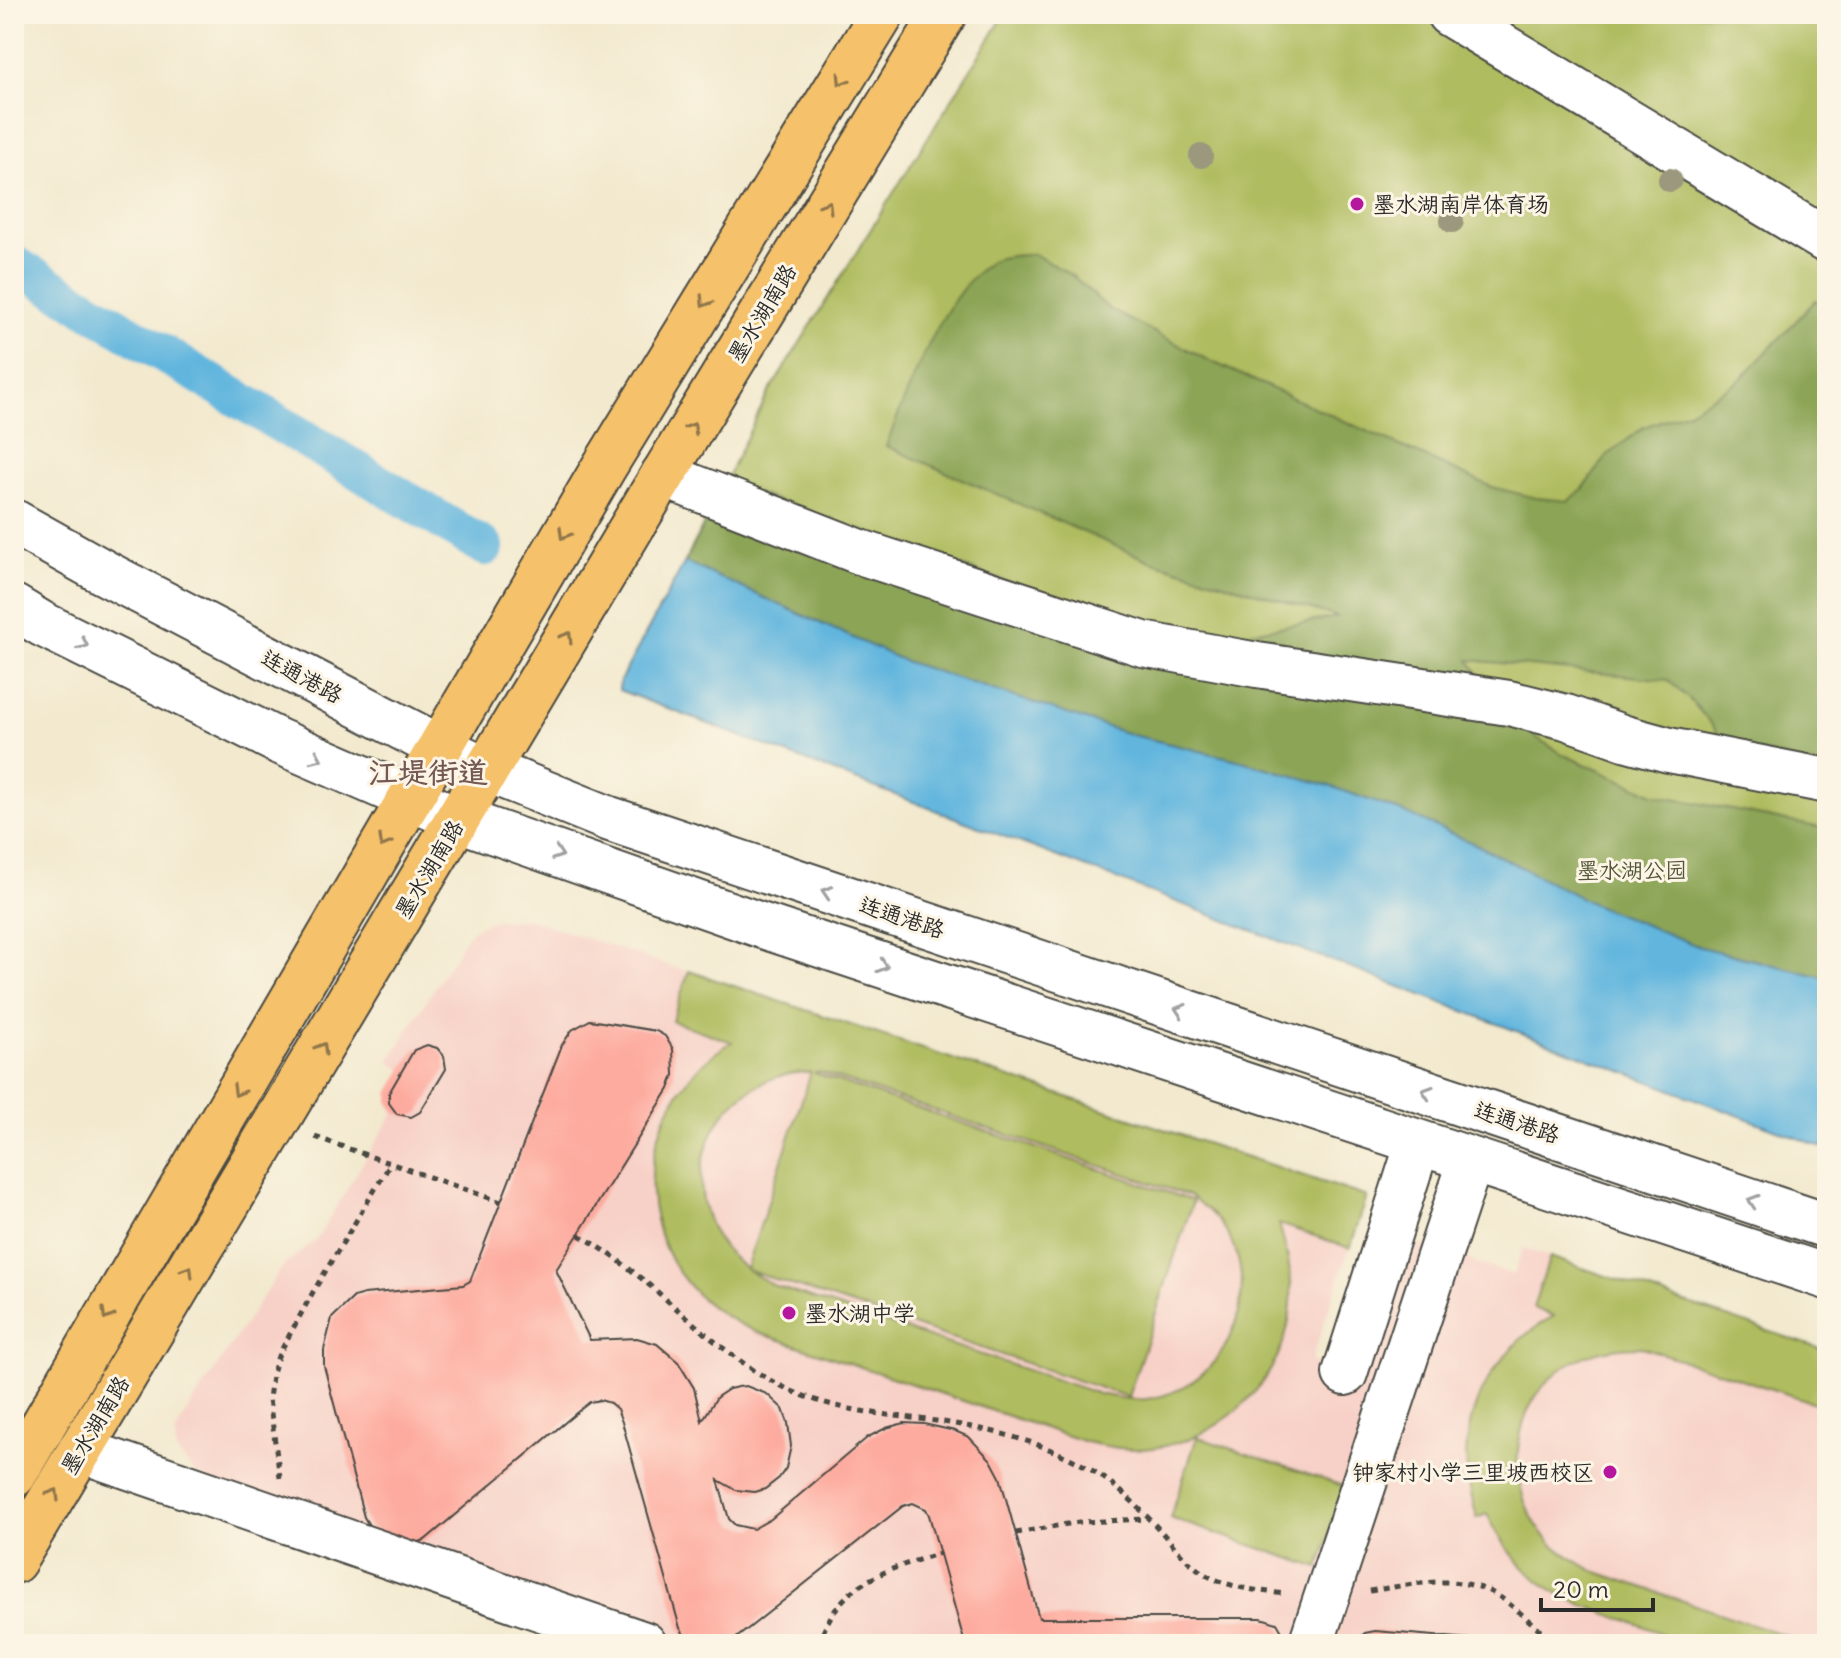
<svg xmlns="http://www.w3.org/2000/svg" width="1841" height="1658" font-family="Delius,'LXGW WenKai TC',sans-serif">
  <rect width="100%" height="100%" fill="#fcf5e5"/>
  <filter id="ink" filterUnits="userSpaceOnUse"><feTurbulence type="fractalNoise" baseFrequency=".0125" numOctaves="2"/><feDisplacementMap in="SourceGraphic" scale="16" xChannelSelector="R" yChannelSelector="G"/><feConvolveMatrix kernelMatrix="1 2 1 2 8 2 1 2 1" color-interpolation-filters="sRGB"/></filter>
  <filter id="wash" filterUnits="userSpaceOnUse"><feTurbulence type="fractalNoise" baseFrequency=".006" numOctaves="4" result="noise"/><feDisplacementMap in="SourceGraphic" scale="32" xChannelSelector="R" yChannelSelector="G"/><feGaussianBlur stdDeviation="1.8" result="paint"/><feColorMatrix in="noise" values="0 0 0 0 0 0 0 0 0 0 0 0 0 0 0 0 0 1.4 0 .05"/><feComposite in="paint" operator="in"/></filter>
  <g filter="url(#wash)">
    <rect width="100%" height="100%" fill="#f2e9ce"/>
    <polygon fill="#f7d1c7" points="529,919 1367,1197 1311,1361 1345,1373 1364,1379 1411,1241 1514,1275 1523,1248 1827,1351 1827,1644 586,1644 195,1473 176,1451 175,1434 184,1416 283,1266 317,1239 394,1112 389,1103 389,1093 402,1070 389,1061 467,936 475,928 495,920"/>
    <g fill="#afbc5e" stroke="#6d7444" stroke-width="2" fill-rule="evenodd">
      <polygon points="1005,14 1827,14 1827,1149 619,690 620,681 685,562 768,394"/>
      <path d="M 689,971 L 1367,1197 L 1350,1248 L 1279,1224 C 1287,1250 1293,1276 1291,1303 C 1287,1377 1225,1439 1153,1448 C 1130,1451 1108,1447 1086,1442 L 756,1332 C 736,1322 715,1312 699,1296 C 623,1223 642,1094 732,1042 L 672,1021 ZM 811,1072 L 746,1269 C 662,1205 704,1073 811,1072 ZM 820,1072 L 1190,1196 C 1203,1206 1216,1216 1225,1230 C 1267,1296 1225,1388 1147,1399 C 1131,1401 1115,1397 1099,1394 L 775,1286 L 747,1270 L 1128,1397 L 1193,1201 L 814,1073 Z"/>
      <path d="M 1550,1257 L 1827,1351 L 1827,1407 L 1642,1347 C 1616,1347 1594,1350 1571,1363 C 1507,1399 1500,1496 1553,1544 C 1565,1555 1580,1563 1594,1571 L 1811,1644 C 1775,1644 1737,1647 1700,1644 C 1681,1643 1659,1632 1641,1625 C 1566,1600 1525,1590 1487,1514 L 1477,1518 C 1471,1494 1464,1469 1467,1444 C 1472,1390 1507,1341 1554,1316 L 1533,1308 Z"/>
      <polygon points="1197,1437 1346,1487 1319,1568 1170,1518"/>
    </g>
    <path fill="#8ba455" stroke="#5b6840" stroke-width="2" d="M 1034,254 L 1073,276 L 1109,309 L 1208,360 L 1492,487 L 1536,498 L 1568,501 L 1582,490 L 1608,455 L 1644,427 L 1688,411 L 1739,381 L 1816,300 L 1827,306 L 1827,769 L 1723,742 L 1712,725 L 1694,704 L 1668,680 L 1469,660 L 1509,720 L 1564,755 L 1653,794 L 1827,829 L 1827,978 L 1700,947 L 1593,904 L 1479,846 L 1405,813 L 1330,786 L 1238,760 L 1132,735 L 904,661 L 685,562 L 725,482 L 1142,630 L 1214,638 L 1338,617 L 1150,561 L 886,446 C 907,393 942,293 992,261 C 1002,255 1022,256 1034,254 Z"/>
    <polygon fill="#62b6de" stroke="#467084" stroke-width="2" points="685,562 904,661 1132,735 1238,760 1330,786 1405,813 1479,846 1593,904 1700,947 1827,978 1827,1149 619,690 620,681"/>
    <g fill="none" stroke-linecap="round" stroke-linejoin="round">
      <polyline stroke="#62b6de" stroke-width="38" points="14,264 485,547"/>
    </g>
    <g id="blocks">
      <g fill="#fdab9f">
        <polygon points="590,1020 656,1031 665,1036 673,1049 674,1075 669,1089 556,1270 590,1340 637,1338 657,1344 678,1362 694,1388 702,1421 717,1397 729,1389 738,1387 746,1386 767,1394 783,1409 788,1423 791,1446 786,1468 779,1478 765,1489 755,1492 736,1490 718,1480 729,1519 735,1525 753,1529 771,1519 868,1437 886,1428 904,1423 924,1424 955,1431 969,1437 991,1460 1000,1477 1039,1618 1261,1618 1277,1623 1284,1635 1286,1644 965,1644 929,1515 926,1509 913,1503 903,1506 730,1643 690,1644 680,1628 622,1422 617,1409 610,1403 600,1400 590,1402 581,1409 425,1540 411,1544 370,1527 364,1517 324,1366 324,1350 332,1318 354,1297 364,1294 463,1285 470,1281 562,1045 572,1030"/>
        <polygon points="427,1045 437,1048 444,1056 446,1069 420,1112 411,1117 397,1114 389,1103 389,1093 414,1050"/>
        <polygon points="1375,1631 1505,1642 1505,1644 1352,1644 1365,1633"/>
      </g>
    </g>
  </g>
  <g filter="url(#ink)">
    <use href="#blocks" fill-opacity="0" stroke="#494843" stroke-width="2"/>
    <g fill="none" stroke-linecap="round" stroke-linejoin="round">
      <g stroke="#494843" stroke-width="48">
        <g id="minor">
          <polyline points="1449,14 1827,241"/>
          <polyline points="663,475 860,552 1143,644 1257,665 1509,703 1566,717 1625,738 1669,750 1827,781"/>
          <polyline points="14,522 105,573 439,747 488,770 607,818 1827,1226"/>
          <polyline points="14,607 42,624 278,741 458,819 763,926 1827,1277"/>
          <polyline points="1345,1373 1418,1143"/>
          <polyline points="80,1450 644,1644"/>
          <polyline points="1311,1644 1471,1160"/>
        </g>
      </g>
      <g stroke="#494843" stroke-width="48">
        <g id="major">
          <polyline points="14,1475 604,467 882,14"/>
          <polyline points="14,1561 651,495 944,14"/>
        </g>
      </g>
      <g stroke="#494843" stroke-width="5" stroke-dasharray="6 6" stroke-linecap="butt">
        <polyline points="315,1137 501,1202"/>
        <path d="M 579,1235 C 658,1278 715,1360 799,1394 C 843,1412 890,1415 936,1421 C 985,1428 1037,1440 1081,1464 C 1111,1480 1133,1501 1156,1526 C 1172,1543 1187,1564 1208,1576 C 1231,1588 1259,1591 1285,1594"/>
        <polyline points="280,1478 269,1399 272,1376 278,1356 313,1292 391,1163"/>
        <polyline points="1016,1533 1079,1522 1149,1519"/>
        <path d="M 1370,1591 C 1415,1584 1464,1571 1504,1600 C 1525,1615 1541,1635 1565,1644"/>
        <path d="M 819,1644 C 838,1582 884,1571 940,1553"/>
      </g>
      <use href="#minor" stroke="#fff" stroke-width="44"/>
      <use href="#major" stroke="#f5c16b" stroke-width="44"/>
    </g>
    <g fill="#9b987d">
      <circle cx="1201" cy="156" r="12"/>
      <circle cx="1670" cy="180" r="12"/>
      <circle cx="1452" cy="221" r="12"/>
    </g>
    <defs><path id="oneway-chevron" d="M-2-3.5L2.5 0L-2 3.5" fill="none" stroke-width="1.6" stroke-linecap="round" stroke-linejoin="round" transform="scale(2)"/></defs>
    <g stroke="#90764b">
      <use href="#oneway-chevron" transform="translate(842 80) rotate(122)"/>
      <use href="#oneway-chevron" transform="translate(827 206) rotate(-59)"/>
      <use href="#oneway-chevron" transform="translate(705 302) rotate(122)"/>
      <use href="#oneway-chevron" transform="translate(692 428) rotate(-59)"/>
      <use href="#oneway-chevron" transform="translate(564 534) rotate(120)"/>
      <use href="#oneway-chevron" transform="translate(567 637) rotate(-59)"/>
      <use href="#oneway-chevron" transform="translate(384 842) rotate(120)"/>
      <use href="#oneway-chevron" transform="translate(322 1048) rotate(-59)"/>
      <use href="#oneway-chevron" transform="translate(238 1091) rotate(120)"/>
      <use href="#oneway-chevron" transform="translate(188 1271) rotate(-59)"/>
      <use href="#oneway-chevron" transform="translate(107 1315) rotate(120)"/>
      <use href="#oneway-chevron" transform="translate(54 1494) rotate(-59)"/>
    </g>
    <g stroke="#a0a0a0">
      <use href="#oneway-chevron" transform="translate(83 644) rotate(26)"/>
      <use href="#oneway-chevron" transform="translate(317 758) rotate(24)"/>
      <use href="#oneway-chevron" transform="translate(558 854) rotate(19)"/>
      <use href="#oneway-chevron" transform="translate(827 892) rotate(-162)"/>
      <use href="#oneway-chevron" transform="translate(883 966) rotate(18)"/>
      <use href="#oneway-chevron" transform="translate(1180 1010) rotate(-162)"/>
      <use href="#oneway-chevron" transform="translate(1427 1092) rotate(-162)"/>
      <use href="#oneway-chevron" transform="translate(1753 1201) rotate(-162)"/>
    </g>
  </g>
  <g fill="#b5179e" stroke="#fcf5e5" stroke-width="3">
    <circle cx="1357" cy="204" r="8"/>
    <circle cx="789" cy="1313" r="8"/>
    <circle cx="1610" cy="1472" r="8"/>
  </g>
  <g text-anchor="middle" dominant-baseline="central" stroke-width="6" stroke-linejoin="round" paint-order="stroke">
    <g font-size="22" fill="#2b2b2b" stroke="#fcf5e5" text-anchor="start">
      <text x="1373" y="204">墨水湖南岸体育场</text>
      <text x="805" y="1313">墨水湖中学</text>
      <text x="1594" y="1472" text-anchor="end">钟家村小学三里坡西校区</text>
    </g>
    <g font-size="22" fill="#2b2b2b" stroke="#fcf5e5">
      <text transform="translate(762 313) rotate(-59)">墨水湖南路</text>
      <text transform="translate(302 676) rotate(28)">连通港路</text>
      <text transform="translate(429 869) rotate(-59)">墨水湖南路</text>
      <text transform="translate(902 917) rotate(18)">连通港路</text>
      <text transform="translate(1517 1122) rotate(18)">连通港路</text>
      <text transform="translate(95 1425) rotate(-59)">墨水湖南路</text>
    </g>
    <g font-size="22" fill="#53563a" stroke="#fcf5e5">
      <text x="1632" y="870">墨水湖公园</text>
    </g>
    <g font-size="30" font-weight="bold" fill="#745854" stroke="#fcf5e5">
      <text x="428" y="772">江堤街道</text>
    </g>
  </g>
  <rect width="1841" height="1658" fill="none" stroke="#fcf5e5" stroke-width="48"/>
  <path d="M1541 1598v12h112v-12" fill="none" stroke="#2b2b2b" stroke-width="4"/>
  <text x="1553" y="1598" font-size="24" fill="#2b2b2b" stroke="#fcf5e5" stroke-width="6" paint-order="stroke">20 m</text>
</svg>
